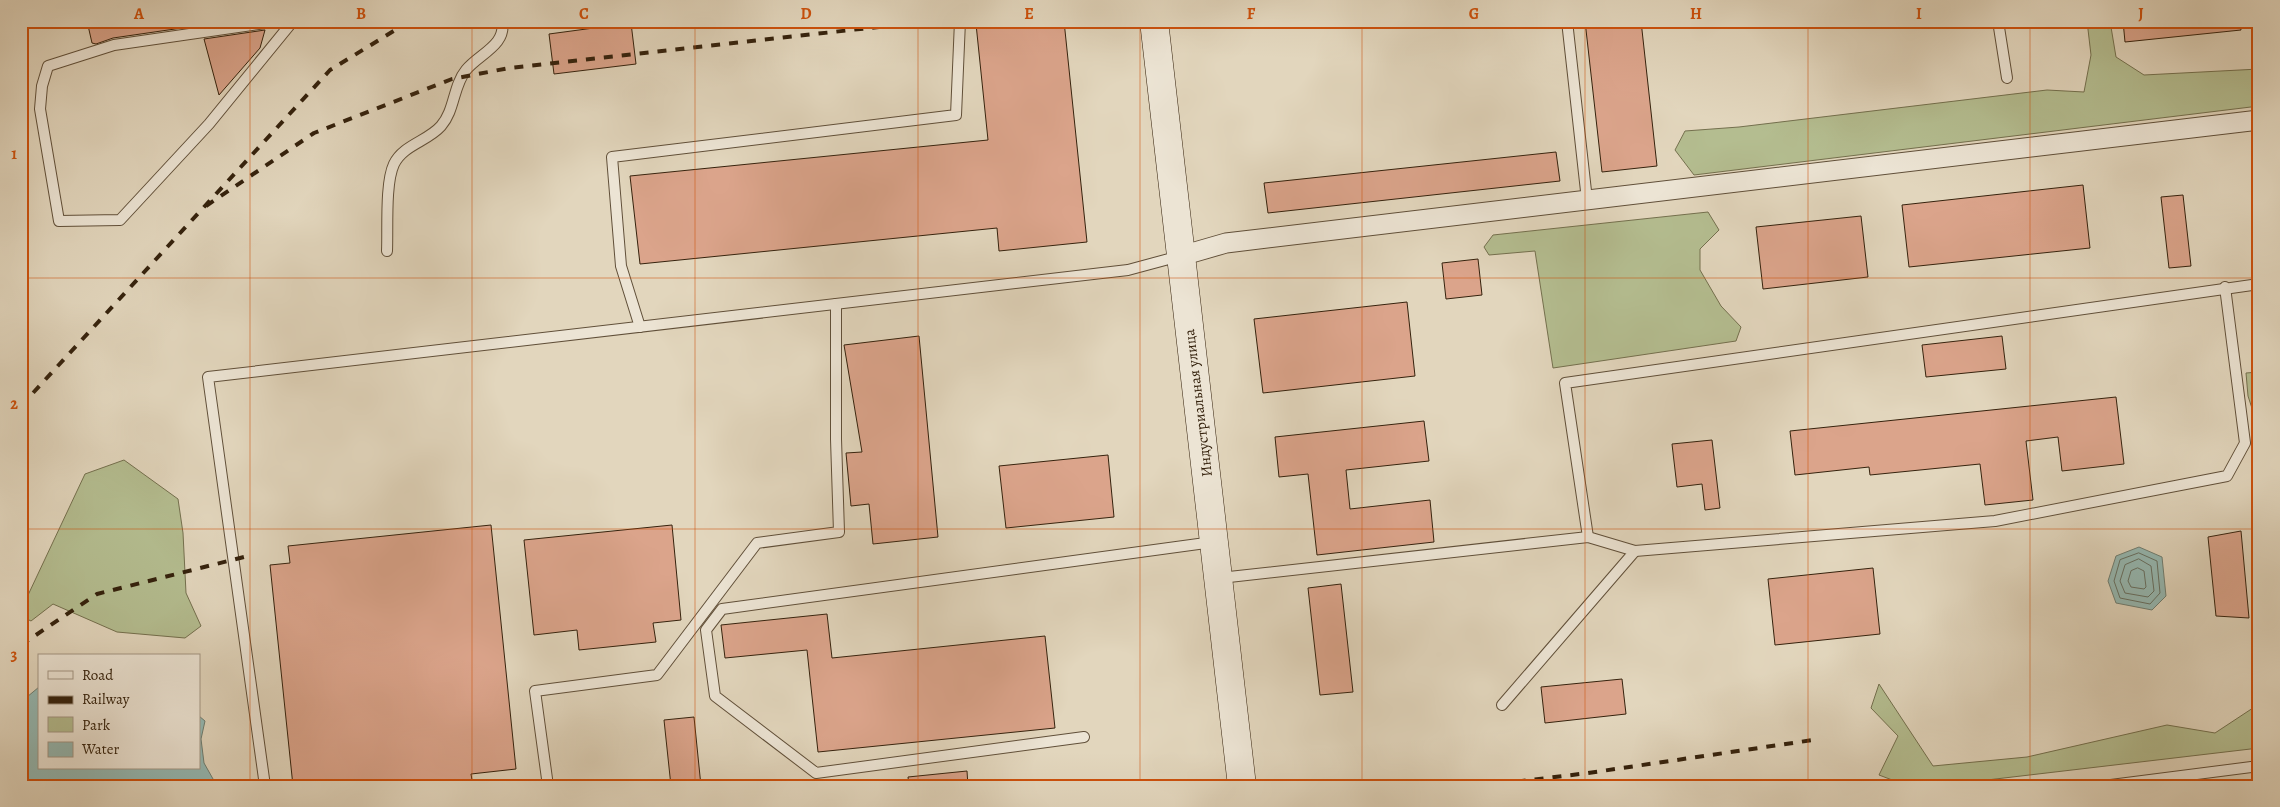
<svg xmlns="http://www.w3.org/2000/svg" width="2280" height="807" font-family="Alegreya,serif">
  <rect width="100%" height="100%" fill="#e2d6bd"/>
  <filter id="stains"><feTurbulence type="fractalNoise" baseFrequency=".004" numOctaves="4"/><feColorMatrix values="0 0 0 0 .2 0 0 0 0 .09 0 0 0 0 .02 0 0 0 .5 -.17"/></filter>
  <radialGradient id="worn" r=".72"><stop offset=".6" stop-color="#630" stop-opacity="0"/><stop offset="1" stop-color="#630" stop-opacity=".3"/></radialGradient>
  <g fill="#b4bd90" stroke="#74704e">
    <polygon points="2087,21 2110,21 2116,57 2144,75 2259,69 2259,106 1694,175 1675,150 1685,131 1739,127 2047,90 2084,92 2091,55"/>
    <polygon points="1708,212 1719,230 1700,249 1700,270 1721,306 1741,327 1736,341 1553,368 1535,251 1489,255 1484,247 1493,235"/>
    <polygon points="2259,372 2259,430 2248,396 2246,373"/>
    <polygon points="124,460 178,499 183,533 186,593 201,626 185,638 117,632 53,604 31,621 21,616 21,610 85,474"/>
    <polygon points="1879,684 1933,766 2027,757 2167,725 2215,733 2259,704 2259,748 1936,786 1908,786 1879,775 1898,736 1871,708"/>
  </g>
  <g fill="#95b9b3" stroke="#6f7d71">
    <polygon points="2139,547 2162,557 2166,596 2152,610 2116,603 2108,581 2116,556"/>
    <polygon points="39,687 39,768 199,768 199,716 205,721 201,739 204,763 217,786 21,786 21,709 27,697"/>
  </g>
  <g fill="none" stroke-linecap="round" stroke-linejoin="round">
    <g stroke="#656e60" stroke-width="1">
      <polygon points="2139,553 2157,561 2160,593 2150,604 2120,598 2114,581 2120,560"/>
      <polygon points="2139,559 2151,566 2154,591 2148,597 2125,593 2120,581 2125,565"/>
      <polygon points="2138,568 2144,571 2146,587 2144,589 2131,587 2128,581 2131,571"/>
    </g>
  </g>
  <g fill="#dba48b" stroke="#35220d">
    <polygon points="87,21 230,21 113,38 96,44 92,43"/>
    <polygon points="999,21 1064,21 1087,242 999,251 997,228 640,264 630,176 988,140 976,24"/>
    <polygon points="1585,21 1641,21 1657,166 1602,172"/>
    <polygon points="2123,21 2240,21 2241,30 2125,42"/>
    <polygon points="631,23 636,64 554,74 549,34"/>
    <polygon points="265,30 260,48 219,95 204,39"/>
    <polygon points="1556,152 1560,181 1268,213 1264,183"/>
    <polygon points="2083,185 2090,248 1909,267 1902,205"/>
    <polygon points="2183,195 2191,266 2169,268 2161,197"/>
    <polygon points="1861,216 1868,277 1763,289 1756,227"/>
    <polygon points="1478,259 1482,295 1446,299 1442,263"/>
    <polygon points="1407,302 1415,376 1263,393 1254,319"/>
    <polygon points="919,336 938,537 873,544 869,504 851,506 846,453 862,452 844,345"/>
    <polygon points="2002,336 2006,369 1926,377 1922,345"/>
    <polygon points="2116,397 2124,464 2062,471 2058,437 2026,441 2033,500 1985,505 1980,464 1870,475 1869,467 1795,475 1790,431"/>
    <polygon points="1424,421 1429,461 1346,470 1350,509 1430,500 1434,542 1317,555 1308,474 1279,477 1275,437"/>
    <polygon points="1712,440 1720,508 1705,510 1702,484 1677,487 1672,444"/>
    <polygon points="1108,455 1114,517 1006,528 999,466"/>
    <polygon points="491,525 516,769 471,774 473,786 293,786 270,565 290,563 288,546"/>
    <polygon points="672,525 681,620 653,623 656,642 579,650 577,630 534,635 524,540"/>
    <polygon points="2241,531 2249,618 2216,616 2208,537"/>
    <polygon points="1873,568 1880,634 1775,645 1768,579"/>
    <polygon points="1341,584 1353,692 1320,695 1308,588"/>
    <polygon points="827,614 832,658 1045,636 1055,728 818,752 807,650 725,658 721,625"/>
    <polygon points="1622,679 1626,714 1545,723 1541,687"/>
    <polygon points="694,717 701,786 671,786 664,720"/>
    <polygon points="967,771 968,786 909,786 908,777"/>
  </g>
  <g fill="none" stroke-linecap="round" stroke-linejoin="round">
    <g stroke="#604f39" stroke-width="12">
      <g id="lane">
        <polyline points="279,21 114,45 48,66 42,86 40,109 59,221 120,220 209,124 293,21"/>
        <polyline points="1567,21 1587,200"/>
        <polyline points="1998,21 2007,78"/>
        <path d="M 387,251 C 388,228 385,183 394,164 C 403,145 428,141 441,126 C 455,110 453,86 466,70 C 479,54 507,45 502,21"/>
        <polyline points="640,327 621,266 612,157 956,115 960,21"/>
        <polyline points="1588,537 1565,383 2259,284"/>
        <polyline points="1220,578 1588,537 1635,551 1995,521 2227,476 2245,443 2225,287"/>
        <polyline points="1502,705 1635,551"/>
        <polyline points="1084,737 816,773 715,696 706,630 722,609 1213,542"/>
        <polyline points="265,786 208,377 1128,270 1180,256"/>
        <polyline points="548,786 535,691 657,675 757,543 839,532 836,439 836,304"/>
        <polyline points="2103,786 2259,766"/>
      </g>
    </g>
    <g stroke="#604f39" stroke-width="21">
      <polyline id="street" points="1181,256 1226,243 2259,120"/>
    </g>
    <g stroke="#35220d" stroke-width="29">
      <polyline id="secondary" points="1154,21 1242,786"/>
    </g>
    <use href="#lane" stroke="#ece4d4" stroke-width="10"/>
    <use href="#street" stroke="#ece4d4" stroke-width="19"/>
    <use href="#secondary" stroke="#ece4d4" stroke-width="28"/>
    <g stroke="#35220d" stroke-width="4" stroke-dasharray="9 9" stroke-linecap="butt">
      <polyline points="206,206 314,133 452,79 509,68 932,21"/>
      <polyline points="21,406 330,70 410,21"/>
      <polyline points="21,645 97,594 244,557"/>
      <polyline points="1481,786 1588,773 1813,740"/>
    </g>
  </g>
  <path fill="none" stroke="#cd510c" stroke-width="1" stroke-opacity="0.55" d="M 250,21 L 250,786M 472,21 L 472,786M 695,21 L 695,786M 918,21 L 918,786M 1140,21 L 1140,786M 1362,21 L 1362,786M 1585,21 L 1585,786M 1808,21 L 1808,786M 2030,21 L 2030,786M 21,278 L 2259,278M 21,529 L 2259,529"/>
  <g text-anchor="middle" dominant-baseline="central" stroke-width="5" stroke-linejoin="round" paint-order="stroke">
    <g font-size="15" fill="#35220d" stroke="#ece4d4">
      <text transform="translate(1198 403) rotate(-97)">Индустриальная улица</text>
    </g>
  </g>
  <rect width="2280" height="807" fill="none" stroke="#e2d6bd" stroke-width="55"/>
  <rect x="38" y="654" width="162" height="115" fill="#ece4d4" stroke="#a39684"/>
  <rect x="48" y="671" width="25" height="8" fill="#ece4d4" stroke="#a39684"/>
  <text x="82" y="680" font-size="15" fill="#35220d">Road</text>
  <rect x="48" y="696" width="25" height="8" fill="#35220d" stroke="#a39684"/>
  <text x="82" y="704" font-size="15" fill="#35220d">Railway</text>
  <rect x="48" y="717" width="25" height="15" fill="#b4bd90" stroke="#a39684"/>
  <text x="82" y="730" font-size="15" fill="#35220d">Park</text>
  <rect x="48" y="742" width="25" height="15" fill="#95b9b3" stroke="#a39684"/>
  <text x="82" y="754" font-size="15" fill="#35220d">Water</text>
  <rect x="28" y="28" width="2224" height="752" fill="none" stroke="#cd510c" stroke-width="2"/>
  <g font-size="16" text-anchor="middle" font-weight="bold" fill="#cd510c">
    <text x="139" y="19">A</text>
    <text x="361" y="19">B</text>
    <text x="584" y="19">C</text>
    <text x="806" y="19">D</text>
    <text x="1029" y="19">E</text>
    <text x="1251" y="19">F</text>
    <text x="1474" y="19">G</text>
    <text x="1696" y="19">H</text>
    <text x="1919" y="19">I</text>
    <text x="2141" y="19">J</text>
    <text x="14" y="159">1</text>
    <text x="14" y="409">2</text>
    <text x="14" y="660">3</text>
  </g>
  <rect width="100%" height="100%" filter="url(#stains)"/>
  <rect width="100%" height="100%" fill="url(#worn)"/>
</svg>
